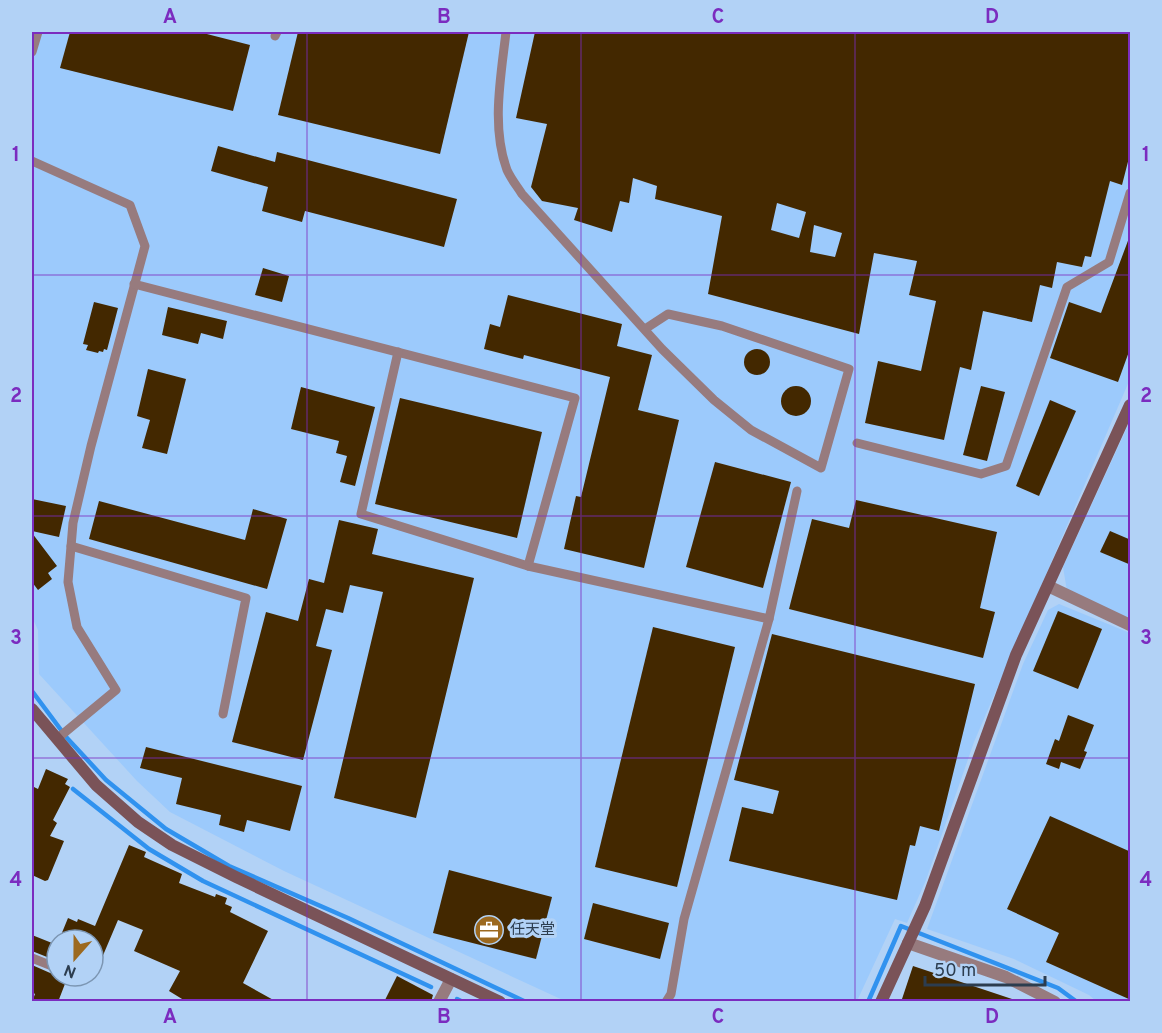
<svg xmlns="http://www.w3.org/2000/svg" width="1162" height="1033" font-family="Overpass,'Noto Sans JP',sans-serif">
  <rect width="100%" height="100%" fill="#b2d2f6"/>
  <g fill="#9ccafc">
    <polygon points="32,32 1130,32 1130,379 974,742 926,880 907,923 895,919 857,1001 565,1001 284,871 170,812 137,781 39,674 38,630 32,617"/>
    <polygon points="1130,421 1130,619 1067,591 1063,567"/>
    <polygon points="1059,604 1130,633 1130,1001 1096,1001 1089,995 1014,959 927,929 1023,664 1048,610"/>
  </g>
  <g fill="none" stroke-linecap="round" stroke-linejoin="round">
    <g stroke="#3092ef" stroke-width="4.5">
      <polyline points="32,691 67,738 106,780 166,829 229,866 348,918 526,1002"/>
      <polyline points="73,789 149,849 203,881 431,987"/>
      <polyline points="457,999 463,1002"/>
      <polyline points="868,1002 901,926 1058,988 1077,1002"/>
    </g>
  </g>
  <g fill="#432800" fill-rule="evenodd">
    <polygon points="70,32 199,32 250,45 233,111 60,68"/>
    <polygon points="298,32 469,32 440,154 278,115"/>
    <path d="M 535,32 L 1131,32 L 1131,150 L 1122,185 L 1110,181 L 1091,257 L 1085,256 L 1082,267 L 1057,262 L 1052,288 L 1040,285 L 1032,322 L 983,311 L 971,370 L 960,367 L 944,440 L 865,423 L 878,361 L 921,371 L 936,301 L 909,295 L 917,261 L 874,253 L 859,334 L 708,294 L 722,216 L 655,199 L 657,186 L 633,178 L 629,203 L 620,201 L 612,232 L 574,220 L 578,208 L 542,201 L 531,187 L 547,124 L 516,118 ZM 777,203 L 806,212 L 799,238 L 771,230 ZM 814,225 L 842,233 L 835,257 L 810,252 Z"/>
    <polygon points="218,146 275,162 277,152 457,199 444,247 305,211 302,222 262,211 268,187 211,171"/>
    <polygon points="1129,238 1131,238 1131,346 1118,382 1050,358 1069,302 1101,313"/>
    <polygon points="263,268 289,276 282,302 255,295"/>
    <polygon points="508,295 622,324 617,346 652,355 638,410 679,420 644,568 564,549 576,496 581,497 610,377 524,355 523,359 484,349 490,324 500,327"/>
    <polygon points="94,302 118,308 107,350 104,349 103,352 99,351 98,353 86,350 88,345 83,344"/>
    <polygon points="168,307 227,321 223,339 201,333 198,344 162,335"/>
    <circle cx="757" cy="362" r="13"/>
    <polygon points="148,369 186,379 167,454 142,448 150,420 137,416"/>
    <circle cx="796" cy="401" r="15"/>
    <polygon points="981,386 1005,392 987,461 963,455"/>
    <polygon points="301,387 375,407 355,486 340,482 347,456 336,453 339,441 291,429"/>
    <polygon points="400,398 542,432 517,538 375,504"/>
    <polygon points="1050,400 1076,411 1039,496 1016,486"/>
    <polygon points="715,462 791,482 763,588 686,567"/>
    <polygon points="32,499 66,506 59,537 32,531"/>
    <polygon points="856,500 997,532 980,608 995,612 983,658 789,609 812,519 849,528"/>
    <polygon points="99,501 245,540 253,509 287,519 267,589 89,539"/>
    <polygon points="339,520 378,529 372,554 474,578 416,818 334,798 383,592 350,585 343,613 326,609 316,646 332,650 303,760 232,742 266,612 298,621 309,579 324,583"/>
    <polygon points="1110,531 1131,540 1131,565 1100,552"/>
    <polygon points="32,533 57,566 48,573 52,579 38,590 32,582"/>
    <polygon points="1058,611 1102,629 1078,689 1033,671"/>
    <polygon points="653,627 735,647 677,887 595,867"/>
    <polygon points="772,634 975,684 939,831 920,826 915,846 910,845 897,900 729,861 742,807 773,814 779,791 734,780"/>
    <polygon points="1068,715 1094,725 1084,751 1087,752 1080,769 1061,762 1059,769 1046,764 1055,739 1059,741"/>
    <polygon points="146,747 302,786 290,831 247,820 244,832 219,825 221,815 176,804 182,778 140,768"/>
    <polygon points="46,769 68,779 65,784 70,787 53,820 57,823 50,836 64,841 48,880 45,881 32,875 32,786 38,789"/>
    <polygon points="1050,816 1131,852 1131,1000 1046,962 1059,933 1007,909"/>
    <polygon points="129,845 146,852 144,857 182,874 179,883 215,897 216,894 227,898 225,904 232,907 230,912 268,931 243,983 277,1002 187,1002 169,991 180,971 134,951 143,930 118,920 93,979 93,940 59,940 68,918 77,922 78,919 95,926"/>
    <polygon points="449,870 552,897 536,959 433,933"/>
    <polygon points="593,903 669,923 660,959 584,939"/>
    <polygon points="32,935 57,945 57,961 32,951"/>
    <polygon points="32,965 57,976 68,976 58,1002 32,1002 35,994 32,992"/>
    <polygon points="913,966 1012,999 1011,1002 901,1002"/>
    <polygon points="397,976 433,995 431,1002 384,1002"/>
  </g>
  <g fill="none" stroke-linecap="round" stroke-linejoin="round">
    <g stroke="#977b7e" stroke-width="9">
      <path d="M 506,32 C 501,76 491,127 507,170 C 511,179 517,186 522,194 L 662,349 L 714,400 L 751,430 L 821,468 L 849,369 L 722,326 L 668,314 L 645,329"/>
      <polyline points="275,36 277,32"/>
      <polyline points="32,52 38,32"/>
      <polyline points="32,161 130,205 145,246 91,446 73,523 68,582 77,627 116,690 58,738"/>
      <polyline points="134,284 575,398 528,566"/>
      <polyline points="398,352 361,514 528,566 769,619"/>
      <polyline points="857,443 981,474 1006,466 1067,287 1109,262 1130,193"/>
      <polyline points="71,546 246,598 223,714"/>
      <polyline points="32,958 57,968"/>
      <polyline points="666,1002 671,994 684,919 769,619 797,491"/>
    </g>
    <g stroke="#977b7e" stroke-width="12">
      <polyline points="1048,586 1130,625"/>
      <polyline points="908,943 1006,977 1055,1002"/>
      <polyline points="439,1002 451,979"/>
    </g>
    <g stroke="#7a5358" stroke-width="12">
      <polyline points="32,709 96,785 138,822 172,845 236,877 500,1002"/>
      <polyline points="881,1002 925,906 1016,655 1130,405"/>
    </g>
  </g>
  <path fill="none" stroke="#7b2cbf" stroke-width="1.5" stroke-opacity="0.55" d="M 307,32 L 307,1002M 581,32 L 581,1002M 855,32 L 855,1002M 32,275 L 1130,275M 32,516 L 1130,516M 32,758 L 1130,758"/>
  <defs>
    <g id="office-disc" transform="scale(1.5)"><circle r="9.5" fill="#9c691f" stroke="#b2d2f6"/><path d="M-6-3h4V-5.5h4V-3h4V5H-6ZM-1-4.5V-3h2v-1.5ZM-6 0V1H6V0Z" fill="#fff"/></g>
  </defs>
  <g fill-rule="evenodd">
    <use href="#office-disc" x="489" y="930"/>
  </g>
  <g text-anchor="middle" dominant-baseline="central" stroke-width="6" stroke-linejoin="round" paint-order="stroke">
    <g font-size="15" fill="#2c3d4f" stroke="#b2d2f6" text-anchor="start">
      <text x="510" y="930">任天堂</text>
    </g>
  </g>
  <rect width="1162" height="1033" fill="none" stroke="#b2d2f6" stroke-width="66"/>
  <g transform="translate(75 958) rotate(201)"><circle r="28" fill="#b2d2f6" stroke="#7c96b3" stroke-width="1.5"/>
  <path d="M0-4.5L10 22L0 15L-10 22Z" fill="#9c691f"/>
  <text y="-9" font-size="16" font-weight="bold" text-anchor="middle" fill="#2c3d4f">N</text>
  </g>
  <path d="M925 976v9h120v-9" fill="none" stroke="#2c3d4f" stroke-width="3"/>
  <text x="934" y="976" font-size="18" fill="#2c3d4f" stroke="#b2d2f6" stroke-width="4.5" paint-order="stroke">50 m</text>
  <rect x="33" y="33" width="1096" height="967" fill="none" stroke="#7b2cbf" stroke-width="2"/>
  <g font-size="20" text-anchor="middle" font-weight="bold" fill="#7b2cbf">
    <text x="170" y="23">A</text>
    <text x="444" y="23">B</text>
    <text x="718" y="23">C</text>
    <text x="992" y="23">D</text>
    <text x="16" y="161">1</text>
    <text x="1146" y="161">1</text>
    <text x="16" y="402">2</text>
    <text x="1146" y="402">2</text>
    <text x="16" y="644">3</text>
    <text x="1146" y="644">3</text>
    <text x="16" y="886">4</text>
    <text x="1146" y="886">4</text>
    <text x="170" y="1023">A</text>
    <text x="444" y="1023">B</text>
    <text x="718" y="1023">C</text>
    <text x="992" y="1023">D</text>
  </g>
</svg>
